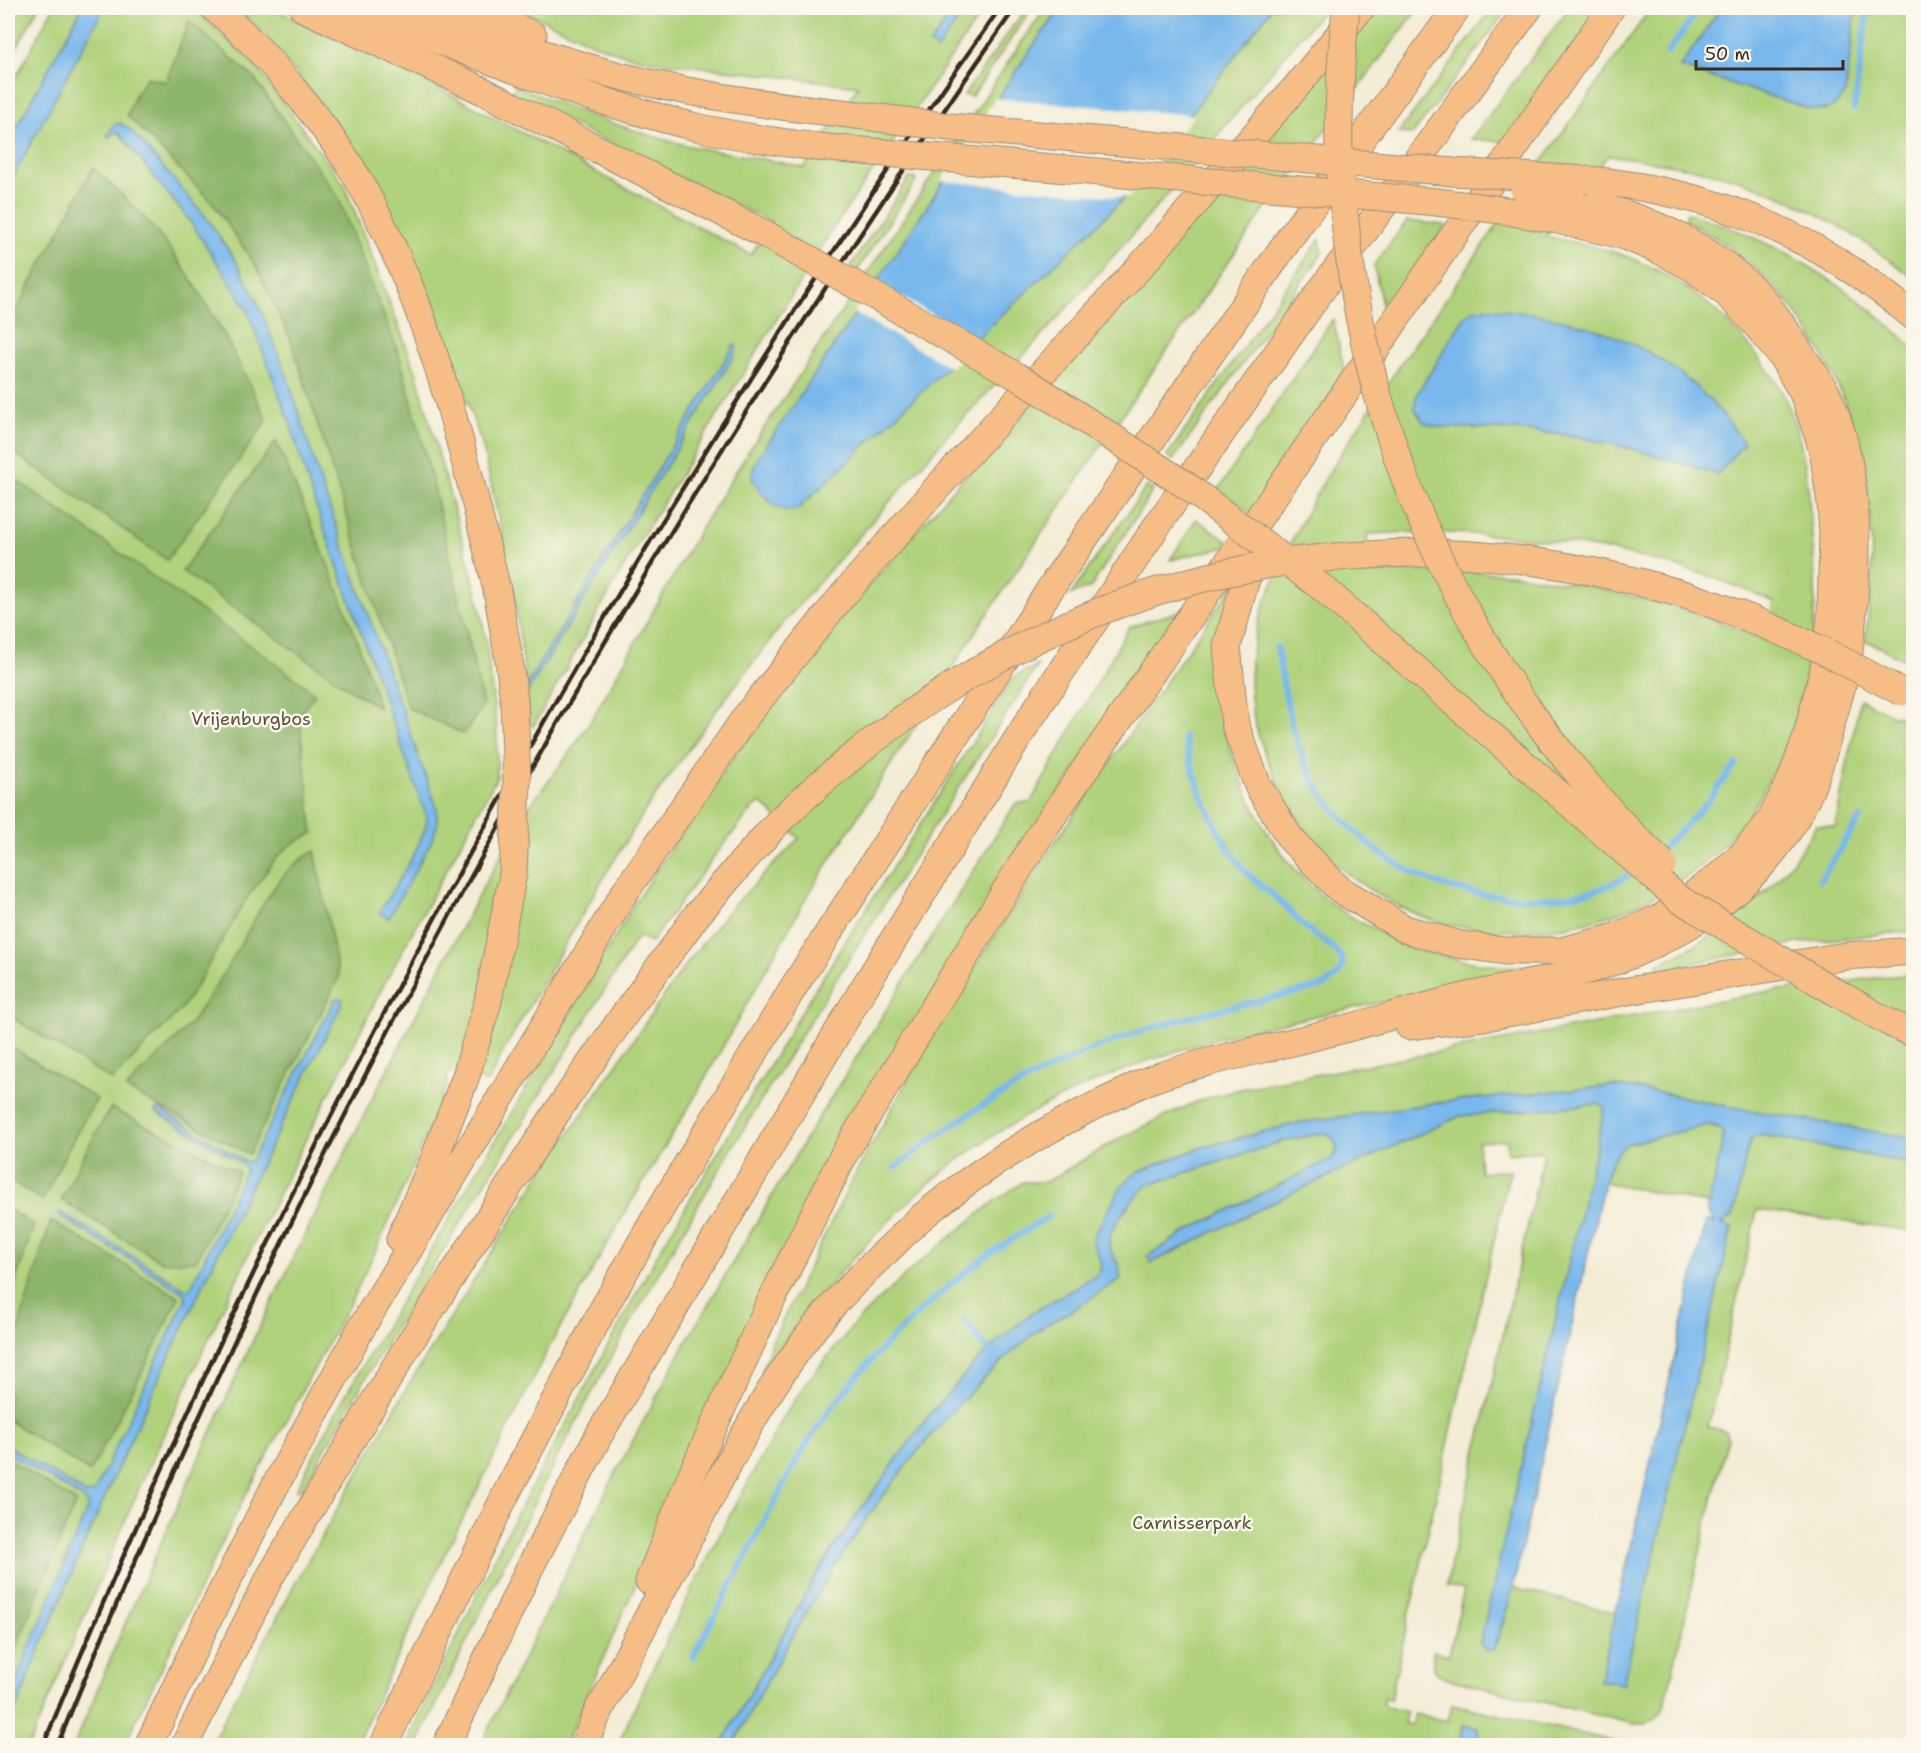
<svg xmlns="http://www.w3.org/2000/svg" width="1921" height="1753" font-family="'Shantell Sans',sans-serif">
  <rect width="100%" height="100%" fill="#fbf7ec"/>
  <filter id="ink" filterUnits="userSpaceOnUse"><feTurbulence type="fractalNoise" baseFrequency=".0167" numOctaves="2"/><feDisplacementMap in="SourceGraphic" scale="12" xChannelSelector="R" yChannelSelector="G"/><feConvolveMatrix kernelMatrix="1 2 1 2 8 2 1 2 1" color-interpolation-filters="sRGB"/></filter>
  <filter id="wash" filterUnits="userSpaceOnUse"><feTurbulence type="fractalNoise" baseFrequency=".008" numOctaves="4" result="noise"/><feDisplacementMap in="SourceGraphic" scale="24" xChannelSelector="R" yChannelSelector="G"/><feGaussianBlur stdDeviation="1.35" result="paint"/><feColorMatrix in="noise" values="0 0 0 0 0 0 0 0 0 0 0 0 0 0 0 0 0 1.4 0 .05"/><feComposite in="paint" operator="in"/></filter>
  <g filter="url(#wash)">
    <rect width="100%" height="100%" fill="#f3ecd6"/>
    <g fill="#b0d27b" stroke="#767e4c" stroke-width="1.5" fill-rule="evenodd">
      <polygon points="8,8 38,8 8,64"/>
      <polygon points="53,8 82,8 8,143 8,92"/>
      <polygon points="99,8 194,8 254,64 344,184 416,372 477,594 486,640 492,692 497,730 497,777 383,986 249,1253 143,1479 29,1745 8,1745 8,175"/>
      <path d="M 236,8 L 272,8 L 388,61 L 751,255 L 771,222 L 511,95 L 515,86 C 570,107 624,130 681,144 C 722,154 764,157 804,168 L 858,86 L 651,61 L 618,53 L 590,42 L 518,8 L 985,8 L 834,227 L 627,561 L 533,727 L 532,725 L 529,724 L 523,662 L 513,587 L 483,447 L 432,301 L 393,215 L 350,142 L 266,35 Z"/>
      <polygon points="1026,8 1032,8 972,96 964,95"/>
      <path d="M 1046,8 L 1061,8 L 1028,53 L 915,225 L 767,500 C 777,506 788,514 799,508 L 1117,205 L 1133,189 L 1272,8 L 1325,8 L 1162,201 L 1048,329 L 947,436 L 785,621 L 715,712 L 646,809 L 605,875 L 505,1048 L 488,1082 L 449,1072 L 446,1081 L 448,1083 L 410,1173 L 376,1250 L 352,1299 L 241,1504 L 124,1745 L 74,1746 L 121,1633 L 181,1498 L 254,1338 L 370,1103 L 483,887 L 526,811 L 563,762 L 590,722 L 695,538 L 750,449 L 1023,40 Z"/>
      <polygon points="1375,8 1419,8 1265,209 1096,453 975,632 806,898 693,1100 627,1209 547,1351 445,1554 356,1745 210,1746 298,1578 408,1386 538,1178 682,970 724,916 799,838 761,803 753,808 716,854 651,942 638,936 389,1338 302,1489 296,1490 342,1401 639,896 728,765 836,623"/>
      <polygon points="1493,8 1509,8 1413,134 1398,133"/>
      <polygon points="1569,8 1600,8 1508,142 1471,139"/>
      <path d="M 1651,8 L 1721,8 L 1680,67 L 1810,109 L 1825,111 L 1845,94 L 1856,8 L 1913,8 L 1913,278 C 1859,235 1797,197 1729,177 C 1689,166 1649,161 1608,155 L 1546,236 C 1574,243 1604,247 1631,258 C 1686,281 1733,319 1766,368 C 1773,377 1779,386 1784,396 C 1801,432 1808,474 1810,514 C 1812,539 1815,565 1815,591 C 1814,668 1794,747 1751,811 C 1691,898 1585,940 1482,929 C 1471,927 1459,927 1449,925 C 1397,912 1344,878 1310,837 C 1297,821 1286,800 1277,781 C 1254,733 1244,695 1254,642 C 1258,616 1269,593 1279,569 C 1313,488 1366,415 1416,342 C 1493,230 1572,119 1651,8 ZM 1518,430 L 1744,443 L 1718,474 L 1629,448 L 1575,436 ZM 1414,532 C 1536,533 1663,551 1774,602 L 1767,641 L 1732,626 L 1666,605 L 1588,586 L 1512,574 L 1477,572 L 1440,570 L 1369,573 L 1367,534 Z"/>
      <polygon points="909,178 917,179 857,271 850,267"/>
      <path d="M 1687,213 C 1708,220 1728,226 1748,235 C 1809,262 1866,301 1913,348 L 1913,664 L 1865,640 C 1882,530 1868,418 1804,325 C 1792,307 1779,289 1763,275 C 1740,253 1713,235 1685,220 Z"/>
      <polygon points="1407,221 1446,225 1384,315 1374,265"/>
      <polygon points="1320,239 1322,254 1173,460 1167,456"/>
      <polygon points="1333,319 1345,374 1252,514 1218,490"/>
      <polygon points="1147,486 1153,490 1091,587 1070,595"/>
      <polygon points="1196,519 1228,541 1226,547 1170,560"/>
      <path d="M 1236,581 L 1224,729 L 1233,758 L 1249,798 L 1267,832 L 1286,859 L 1307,883 L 1334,906 L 1358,921 L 1417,950 L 1470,962 L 1500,966 L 1528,966 L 1576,961 L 1254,1029 C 1133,1059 1009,1109 916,1195 C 858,1248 807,1309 761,1372 L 772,1342 L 850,1184 L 943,1016 L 1059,836 Z"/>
      <polygon points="1186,609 1023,846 670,1506 565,1745 480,1746 616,1472 686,1342 812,1128 1016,803 1030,803 1129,627"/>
      <path d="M 1038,665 C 873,919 708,1173 566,1441 C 513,1541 466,1644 417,1745 L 406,1745 L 504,1538 L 656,1257 L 814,991 L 1014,677 Z"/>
      <path d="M 1860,699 L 1896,717 L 1898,715 L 1911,723 L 1913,718 L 1913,931 L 1797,943 L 1658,970 L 1658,964 C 1724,934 1781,889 1816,825 L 1835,827 Z"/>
      <path d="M 1913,975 L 1913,1139 C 1853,1127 1792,1118 1731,1107 C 1692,1099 1653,1089 1613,1086 L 1450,1101 L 1298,1123 L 1200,1148 L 1140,1171 L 1095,1233 C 1089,1250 1109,1261 1097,1275 L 1032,1313 L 998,1341 L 972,1366 L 927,1418 L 865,1503 L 820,1568 L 721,1745 L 617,1746 L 662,1649 L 723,1528 L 782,1420 L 805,1384 L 857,1321 L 915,1266 L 991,1204 L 1023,1182 L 1046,1182 L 1124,1136 L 1198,1101 L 1244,1088 L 1759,993 L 1890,976 Z"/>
      <path d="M 1600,1104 L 1604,1108 L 1603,1117 L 1497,1644 L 1513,1588 L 1617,1613 L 1600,1680 L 1623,1683 L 1731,1228 L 1720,1224 L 1733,1216 L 1749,1143 L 1753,1138 L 1761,1135 L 1913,1164 L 1913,1231 L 1757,1210 L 1708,1427 L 1725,1431 L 1728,1438 L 1709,1512 L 1665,1704 C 1660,1718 1649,1724 1634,1724 L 1444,1678 C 1432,1672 1433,1664 1433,1651 L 1449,1655 L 1464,1590 L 1446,1586 L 1544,1153 L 1539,1151 L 1508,1154 L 1507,1140 L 1478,1142 L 1480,1173 L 1510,1170 L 1390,1700 L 1383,1699 L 1383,1706 L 1407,1712 L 1404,1723 L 1411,1725 L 1414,1714 L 1448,1721 L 1452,1704 L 1630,1745 L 1479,1745 L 1479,1744 L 1463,1726 L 1459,1746 L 733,1746 C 811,1594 901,1442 1035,1333 C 1046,1323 1061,1317 1074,1309 C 1089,1300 1104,1289 1120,1279 C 1122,1262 1110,1258 1109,1244 C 1107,1229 1136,1194 1148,1185 L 1284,1141 L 1323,1133 L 1330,1135 L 1337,1146 L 1336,1153 L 1331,1159 L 1187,1231 L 1148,1256 L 1151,1263 L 1294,1192 L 1460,1116 Z"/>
      <path d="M 1708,1125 L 1721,1129 L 1724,1134 L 1723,1141 L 1708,1204 L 1604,1182 C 1610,1165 1613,1155 1627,1144 Z"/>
    </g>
    <g fill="#8cb46b" stroke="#646f44" stroke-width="1.5">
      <polygon points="189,21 253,77 338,197 400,358 435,491 483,705 464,734 408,708 291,340 254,263 212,202 127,115 136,93 147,77 166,82"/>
      <path d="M 93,168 C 118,191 143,214 164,241 C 205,294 239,360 267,421 L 167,560 L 8,448 L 8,326 Z"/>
      <path d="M 276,441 C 313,529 352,616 379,708 L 342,684 L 182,571 Z"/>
      <polygon points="8,474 271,660 315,694 299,716 313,833 292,844 277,857 245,901 194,990 181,1009 112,1080 8,1015"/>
      <path d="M 315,851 L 339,977 L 249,1154 L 126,1089 C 148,1063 176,1043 196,1016 C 210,996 223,975 235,954 C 257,917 275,871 315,851 Z"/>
      <path d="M 8,1045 L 97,1099 C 76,1132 58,1166 43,1201 L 8,1179 Z"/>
      <polygon points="111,1108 239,1172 196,1261 162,1262 61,1200 95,1134"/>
      <polygon points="8,1209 34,1225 8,1304"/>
      <polygon points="51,1221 179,1297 156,1345 90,1472 8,1420 8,1362"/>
      <polygon points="8,1459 76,1502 8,1666"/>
    </g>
    <g fill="#78b8ec" stroke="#5a7185" stroke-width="1.5">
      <polygon points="82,8 104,8 8,186 8,143"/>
      <polygon points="956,8 967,8 937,50 930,44"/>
      <path d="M 1061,8 L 1272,8 L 1133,189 L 1100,222 L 799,508 C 779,519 760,493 752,478 L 753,469 L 758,458 L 915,225 L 1028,53 Z"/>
      <path d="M 1721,8 L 1856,8 L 1845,94 C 1834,109 1829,111 1810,109 L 1680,67 Z"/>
      <path d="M 120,123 L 130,129 L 206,217 L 236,261 L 257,301 L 287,376 L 321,483 L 437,808 L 437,826 L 431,842 L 389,918 L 379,913 C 392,890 426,841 427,818 L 310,489 L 290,423 L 246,307 L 190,221 L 119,133 L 115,132 L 109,137 L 107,136 L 113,126 Z"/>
      <path d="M 1485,308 C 1594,317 1681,349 1744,443 L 1718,474 L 1629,448 L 1575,436 L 1518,430 L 1436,427 L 1423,422 L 1414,408 L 1417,394 L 1465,316 L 1474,310 Z"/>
      <polygon points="734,345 737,347 731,361 526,694 526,686"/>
      <path d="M 336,998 L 342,999 L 342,1004 C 222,1241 105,1481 8,1729 L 8,1700 L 88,1507 L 84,1499 L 8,1453 L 8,1446 L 86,1494 L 94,1493 L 186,1298 L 184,1293 L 58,1215 L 57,1213 L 60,1212 L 186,1289 L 190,1289 L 246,1170 L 243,1164 L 155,1111 L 158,1108 L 244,1161 L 251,1161 Z"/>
      <path d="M 1613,1086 C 1653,1089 1692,1100 1731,1107 C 1792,1118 1853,1127 1914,1139 L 1913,1164 L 1761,1135 L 1753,1138 L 1749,1143 L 1733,1216 L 1720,1224 L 1732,1228 L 1623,1684 L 1600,1681 L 1706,1221 L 1714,1223 L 1707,1210 L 1723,1141 C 1724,1130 1719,1126 1708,1125 L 1627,1144 C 1613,1155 1610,1165 1604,1182 L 1513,1588 L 1495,1649 L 1486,1651 L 1480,1643 L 1603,1117 L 1604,1108 L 1599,1104 L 1460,1116 L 1294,1192 L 1151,1263 L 1148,1256 L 1187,1231 L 1331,1159 L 1336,1153 L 1337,1146 L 1330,1135 L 1323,1133 L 1284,1141 L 1148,1185 C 1136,1194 1107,1229 1109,1244 C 1111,1258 1122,1262 1120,1279 C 1104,1289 1089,1300 1074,1309 C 1061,1317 1046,1323 1035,1333 C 901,1442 812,1594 733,1745 L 721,1745 L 820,1568 L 865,1503 L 927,1418 L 972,1366 L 998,1341 L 1032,1313 L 1097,1275 C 1107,1263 1095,1253 1092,1239 L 1121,1187 L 1130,1178 L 1140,1171 L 1200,1148 L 1298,1123 L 1450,1101 Z"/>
      <polygon points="1464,1725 1478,1728 1479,1745 1459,1745"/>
    </g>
    <g fill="#f3ecd6">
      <polygon points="995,98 1194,115 1128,198 941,181"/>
      <polygon points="874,281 979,341 951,368 853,312"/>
    </g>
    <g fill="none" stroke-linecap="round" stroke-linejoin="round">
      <g stroke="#78b8ec" stroke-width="6">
        <polyline points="1668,52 1700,8"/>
        <polyline points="1854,109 1868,8"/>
        <path d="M 1277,647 C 1285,694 1293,754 1322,793 C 1347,829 1385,862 1426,879 C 1468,897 1548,905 1592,891 C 1608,887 1623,879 1637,870"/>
        <polyline points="1661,850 1706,804 1736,764"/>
        <polyline points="1820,880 1860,818"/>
        <path d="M 895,1168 C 972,1105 1060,1057 1154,1027 C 1210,1010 1267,1000 1323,986 L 1338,976 L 1343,963 C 1341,949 1312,935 1301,923 C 1292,913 1282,903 1272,894 C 1263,887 1255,881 1247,873 C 1214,834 1195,785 1184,736"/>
        <polyline points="964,1320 988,1350"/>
        <path d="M 693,1657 L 799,1456 C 842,1384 907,1319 972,1267 C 996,1248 1023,1233 1049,1216"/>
      </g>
    </g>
  </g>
  <g filter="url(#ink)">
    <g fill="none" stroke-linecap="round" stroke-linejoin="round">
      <g stroke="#978b7a" stroke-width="29">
        <g id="highway">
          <path d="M 214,8 C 246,33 273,64 299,96 C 320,122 343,152 359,181 C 431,307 463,450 497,590"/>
          <polyline points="303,8 479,89 765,234"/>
          <path d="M 355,8 C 467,51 579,99 696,127 C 737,136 777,142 818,147"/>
          <path d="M 412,8 C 479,32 547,57 616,75 C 689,94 765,105 841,113"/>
          <polyline points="475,8 533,35"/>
          <path d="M 1589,180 C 1715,192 1817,235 1914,317"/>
          <polyline points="1260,549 1246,579 1227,647 1235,724 1258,786 1290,838 1339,889 1405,929 1457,944 1505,951 1561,951 1612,938 1662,917 1715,879 1745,852 1770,821 1791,780 1807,736 1824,668 1831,618 1833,533 1831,504 1824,456 1819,437 1803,393 1782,357 1754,322 1726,293 1693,268 1659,250 1622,235 1558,220"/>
          <path d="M 1368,555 C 1466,547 1581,564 1675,592 C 1707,601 1739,614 1770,627"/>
          <polyline points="1409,1026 1491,1016 1628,991 1846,956 1914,951"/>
          <polyline points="400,1239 433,1162 466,1076"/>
          <polyline points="649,1581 692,1474 766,1311 844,1154 1041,833 1611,8"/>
          <path d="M 593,1723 C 624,1664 655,1604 686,1544 C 726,1468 765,1388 820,1321 C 842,1293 868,1268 894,1244 C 905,1233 916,1221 928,1212 C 987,1164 1051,1125 1120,1094 C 1130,1089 1141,1083 1152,1079 C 1204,1060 1259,1051 1313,1037 C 1367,1024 1420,1007 1473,995 C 1516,985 1559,980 1601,966 C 1682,939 1760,887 1801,809 C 1816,781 1824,750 1832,720 C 1839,697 1846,674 1849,651 C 1859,570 1863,470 1827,394 C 1820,380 1810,367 1801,354 C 1788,334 1776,314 1760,296 C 1710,243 1643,215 1573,200"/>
          <polyline points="148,1746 210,1615 275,1486 363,1325 625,892 747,715 839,600 935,490 1147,259 1296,87 1361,8"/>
          <polyline points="184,1746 270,1577 404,1352 511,1183 559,1109 624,1015 697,915 744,860 780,820"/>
          <polyline points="383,1746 507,1492 602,1311 661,1208 793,988 1054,583 1293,233 1457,8"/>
          <polyline points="446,1746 528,1571 599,1435 862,991 1026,725 1156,527 1322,289 1529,8"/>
          <polyline points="584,1746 600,1706"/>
        </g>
      </g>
      <use href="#highway" stroke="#f6be86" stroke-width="27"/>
      <g stroke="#3b2a1e" stroke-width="4.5">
        <path d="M 43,1746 C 294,1133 617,548 1000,8"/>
        <path d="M 57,1746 C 173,1462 304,1184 450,915 C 621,601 810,300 1015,8"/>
      </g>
      <g stroke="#978b7a" stroke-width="29" stroke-linecap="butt">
        <g id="highway-bridge">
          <path d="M 1346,8 C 1341,56 1338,106 1339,155 C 1340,177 1343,199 1345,221 C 1364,406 1429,575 1540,725 C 1577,775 1617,822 1663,863"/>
          <polyline points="841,113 950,127 1453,172 1589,180"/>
          <polyline points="818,147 1437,202 1501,210 1558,220"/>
          <polyline points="1524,189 1573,200"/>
          <polyline points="765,234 1027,382 1187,486 1325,590 1679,899 1832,990 1890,1023 1914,1034"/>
          <polyline points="1770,627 1822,650 1902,692"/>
          <path d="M 780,820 C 915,692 1071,601 1255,567 C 1292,560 1330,557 1368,555"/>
          <polyline points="466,1076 488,1001 513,874 517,782 514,700 509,660 497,590"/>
        </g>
      </g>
      <use href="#highway-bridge" stroke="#f6be86" stroke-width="27"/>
    </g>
  </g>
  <g text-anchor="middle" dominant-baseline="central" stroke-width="5" stroke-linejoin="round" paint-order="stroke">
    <g font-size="18" fill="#585435" stroke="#fbf7ec">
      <text x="251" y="719">Vrijenburgbos</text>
      <text x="1192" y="1523">Carnisserpark</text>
    </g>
  </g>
  <rect width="1921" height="1753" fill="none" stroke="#fbf7ec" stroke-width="30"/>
  <path d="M1696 60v9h147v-9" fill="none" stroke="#3b2a1e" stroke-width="3"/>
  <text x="1705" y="60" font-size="18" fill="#3b2a1e" stroke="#fbf7ec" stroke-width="4.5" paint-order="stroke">50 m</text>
</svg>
